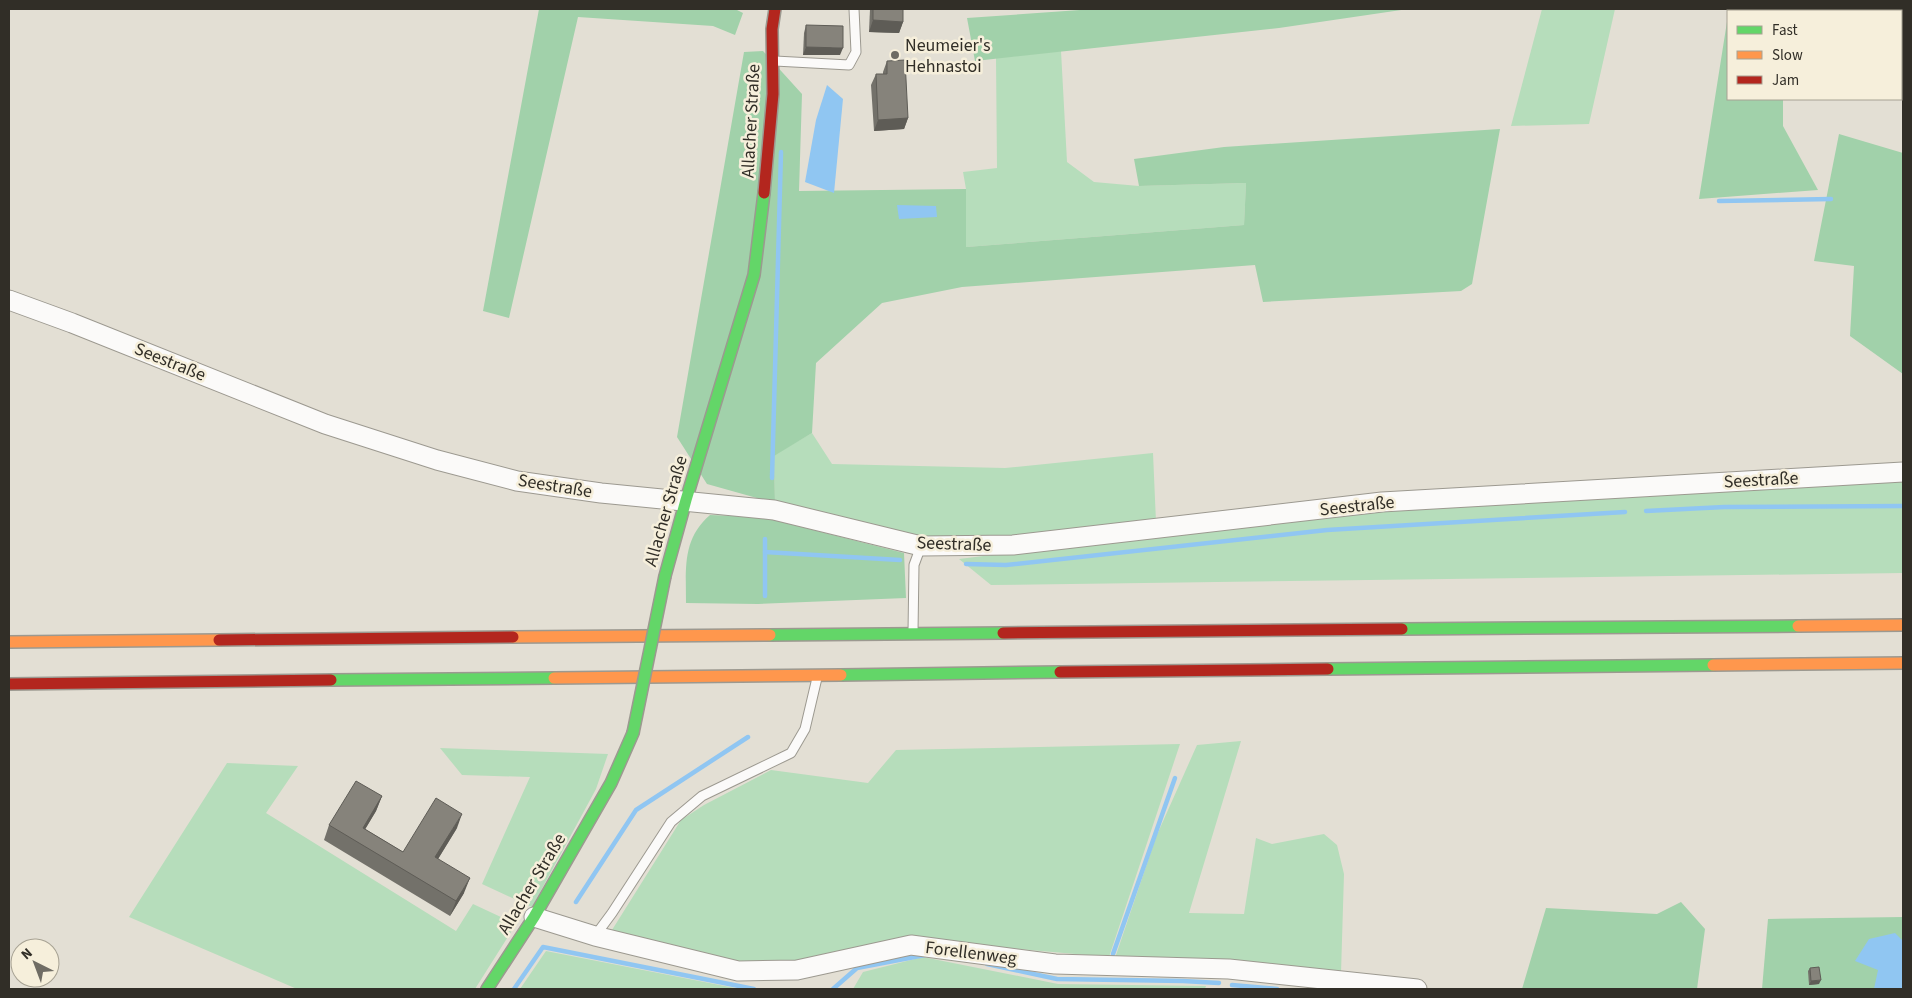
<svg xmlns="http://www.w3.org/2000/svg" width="1912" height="998" font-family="'Source Sans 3',sans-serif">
  <rect width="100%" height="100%" fill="#e3dfd4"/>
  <g fill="#b6ddbb">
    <polygon points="1542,9 1615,9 1589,124 1511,126"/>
    <polygon points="1061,51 1067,162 1094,182 1139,186 1246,183 1244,225 966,247 966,189 963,172 997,168 996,58"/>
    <polygon points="812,433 832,464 1005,468 1153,453 1156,522 1013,540 924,541 775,503 774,455"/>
    <polygon points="1903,479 1903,573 991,585 959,559 1336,513"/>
    <polygon points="1241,741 1189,913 1244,914 1256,838 1272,844 1324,834 1337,845 1344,874 1341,973 1115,958 1156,837 1197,745"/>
    <polygon points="1180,744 1109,957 908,939 797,966 743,964 633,942 612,930 681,820 704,805 771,770 868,783 896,750"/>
    <polygon points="440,748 608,754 596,789 532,907 482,884 530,777 462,775"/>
    <polygon points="227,763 298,766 266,813 456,931 473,904 516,924 475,989 297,989 129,917"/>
    <polygon points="546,951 740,989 520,989"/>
    <polygon points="923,957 1058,984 1206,986 1205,989 853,989 863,972"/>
  </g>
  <g fill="#a1d1aa">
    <polygon points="539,9 735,9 743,13 735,35 713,26 578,17 509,318 483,311"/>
    <polygon points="1094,9 1408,9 1279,28 975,61 967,18"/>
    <polygon points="1729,9 1782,9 1782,11 1728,11 1728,99 1783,99 1783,126 1818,190 1699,199"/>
    <polygon points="763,51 802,94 799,191 966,189 966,247 1244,225 1246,183 1139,186 1134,159 1224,147 1500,129 1472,284 1461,291 1263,302 1255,265 962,287 882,303 816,363 812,433 774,456 775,503 707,484 677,437 744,52"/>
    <polygon points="1839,134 1903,153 1903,374 1850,336 1854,266 1814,261"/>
    <path d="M 710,515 L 762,517 L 904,553 L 906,598 L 758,604 L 686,603 C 686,569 682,539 710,515 Z"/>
    <polygon points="1681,902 1705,929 1697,989 1522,989 1546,908 1657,914"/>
    <polygon points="1903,917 1903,989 1762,989 1768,919"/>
  </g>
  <g fill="#90c6f2">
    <polygon points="827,85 843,99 834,193 805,182 816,120"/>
    <polygon points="897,205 936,206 937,217 899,219"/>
    <polygon points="1895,933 1903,941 1903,989 1874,989 1878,970 1855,961 1869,939"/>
  </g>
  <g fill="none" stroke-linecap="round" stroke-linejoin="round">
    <g stroke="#90c6f2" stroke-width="4.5">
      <polyline points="1719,201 1831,199"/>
      <polyline points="772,478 781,152"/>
      <polyline points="1646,511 1724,507 1903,506"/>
      <polyline points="765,539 765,596"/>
      <polyline points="765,552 900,560"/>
      <polyline points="966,564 1006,565 1327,530 1625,512"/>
      <polyline points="576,902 636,810 748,737"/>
      <polyline points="1113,954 1175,778"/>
      <polyline points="987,964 1057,979 1183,981 1219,983"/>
      <polyline points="1232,985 1277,989"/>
      <polyline points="514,989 543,947 754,989"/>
      <polyline points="833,989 857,968 925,955"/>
    </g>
    <g stroke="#9c9990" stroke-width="11">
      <g id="lane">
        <polyline points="775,61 849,65 856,52 854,9"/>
        <polyline points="913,632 914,565 921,546"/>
        <polyline points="595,936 612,913 671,822 702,796 791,753 805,729 817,678"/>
      </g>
    </g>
    <g stroke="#9c9990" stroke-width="21">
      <g id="street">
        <polyline points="9,300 72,323 325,424 437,460 517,481 601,493 774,510 921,546 1013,545 1382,502 1903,472"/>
        <polyline points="534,917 595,936 738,971 797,970 911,945 1055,964 1229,969 1417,989"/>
      </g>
    </g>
    <g stroke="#9c9990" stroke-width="14">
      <g id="fast">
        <polyline points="665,576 686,500 754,275 764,193"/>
        <polyline points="1402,629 1798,626"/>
        <polyline points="770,635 1003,633"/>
        <polyline points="1328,669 1713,665"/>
        <polyline points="841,675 1060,672"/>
        <polyline points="331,680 554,678"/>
        <polyline points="487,989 534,917 611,783 633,733"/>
      </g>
    </g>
    <g stroke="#9c9990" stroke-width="14">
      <g id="slow">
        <polyline points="1798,626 1903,625"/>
        <polyline points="513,637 770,635"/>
        <polyline points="9,642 219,640"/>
        <polyline points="1713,665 1903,663"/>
        <polyline points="554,678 841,675"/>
      </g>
    </g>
    <g stroke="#9c9990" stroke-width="14">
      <g id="jam">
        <polyline points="764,193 773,94 772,29 775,9"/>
        <polyline points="1003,633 1402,629"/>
        <polyline points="219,640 513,637"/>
        <polyline points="1060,672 1328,669"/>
        <polyline points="9,684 331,680"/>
      </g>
    </g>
    <use href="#lane" stroke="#fbfaf9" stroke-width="9"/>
    <use href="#street" stroke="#fbfaf9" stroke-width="19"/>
    <use href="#fast" stroke="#63d668" stroke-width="11"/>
    <use href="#slow" stroke="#ff974d" stroke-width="11"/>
    <use href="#jam" stroke="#b3261e" stroke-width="11"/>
    <g stroke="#9c9990" stroke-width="14" stroke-linecap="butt">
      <polyline id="fast-bridge" points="633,733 665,576"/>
    </g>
    <use href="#fast-bridge" stroke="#63d668" stroke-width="11"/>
  </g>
  <g fill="#73716a">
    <polygon points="870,9 903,9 903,22 899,33 869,32"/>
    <polygon points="806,25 840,55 803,55 804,33"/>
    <polygon points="887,61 908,118 904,129 874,131 871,85 876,74 883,74 883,72"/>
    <polygon points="382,796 376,811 365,829 403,852 457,828 438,859 464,893 450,916 324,840 329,825"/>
    <polygon points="1810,968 1819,984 1809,985 1808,971"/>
  </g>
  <g fill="#5e5c56">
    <polygon points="873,20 903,22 899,33 869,32"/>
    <polygon points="806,47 843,48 840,55 803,55"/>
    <polygon points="908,118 904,129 874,131 878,120"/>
    <polygon points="382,796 376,811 357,843 363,828"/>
    <polygon points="462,814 457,828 430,872 435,857"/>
    <polygon points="470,878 464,893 450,916 456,901"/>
    <polygon points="1821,980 1819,984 1809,985 1811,981"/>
  </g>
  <g fill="#86837b" stroke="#5e5c56">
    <polygon points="873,9 903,9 903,22 873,20"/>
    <polygon points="806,25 843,26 843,48 806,47"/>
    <polygon points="905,60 908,118 878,120 876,74 887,74 887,61"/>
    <polygon points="356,781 382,796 363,828 403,852 436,798 462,814 435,857 470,878 456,901 329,825"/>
    <polygon points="1819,967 1821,980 1811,981 1810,968"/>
  </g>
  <circle fill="#6f6c64" stroke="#f6efdb" stroke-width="2" cx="895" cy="55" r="5"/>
  <g text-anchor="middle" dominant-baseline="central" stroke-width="5" stroke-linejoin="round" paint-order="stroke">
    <g font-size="18" fill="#312e27" stroke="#f6efdb" text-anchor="start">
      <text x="905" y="45">Neumeier's<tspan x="905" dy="21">Hehnastoi</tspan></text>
    </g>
    <g font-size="18" fill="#312e27" stroke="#f6efdb">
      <text transform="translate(751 121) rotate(-87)">Allacher Straße</text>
      <text transform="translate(170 362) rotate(22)">Seestraße</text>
      <text transform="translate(1761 480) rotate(-3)">Seestraße</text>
      <text transform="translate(555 486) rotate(9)">Seestraße</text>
      <text transform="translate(1357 506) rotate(-6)">Seestraße</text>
      <text transform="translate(666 511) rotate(-74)">Allacher Straße</text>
      <text transform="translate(954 544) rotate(2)">Seestraße</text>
      <text transform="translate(532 884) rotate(-59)">Allacher Straße</text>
      <text transform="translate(971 953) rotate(7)">Forellenweg</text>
    </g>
  </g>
  <rect width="1912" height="998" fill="none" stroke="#312e27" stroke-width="20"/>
  <rect x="1727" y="10" width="175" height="90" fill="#f6efdb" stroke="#a7a293"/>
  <rect x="1737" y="26" width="25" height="8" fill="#63d668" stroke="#a7a293"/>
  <text x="1772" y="35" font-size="15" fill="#312e27">Fast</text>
  <rect x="1737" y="51" width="25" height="8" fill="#ff974d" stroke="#a7a293"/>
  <text x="1772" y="60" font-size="15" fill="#312e27">Slow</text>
  <rect x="1737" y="76" width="25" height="8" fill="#b3261e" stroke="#a7a293"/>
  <text x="1772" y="85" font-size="15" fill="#312e27">Jam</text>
  <g transform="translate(35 963) rotate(318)"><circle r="24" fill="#f6efdb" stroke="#a7a293"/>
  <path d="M0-4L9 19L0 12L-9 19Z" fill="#6f6c64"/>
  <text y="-8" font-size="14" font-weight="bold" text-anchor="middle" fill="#312e27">N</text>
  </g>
</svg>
